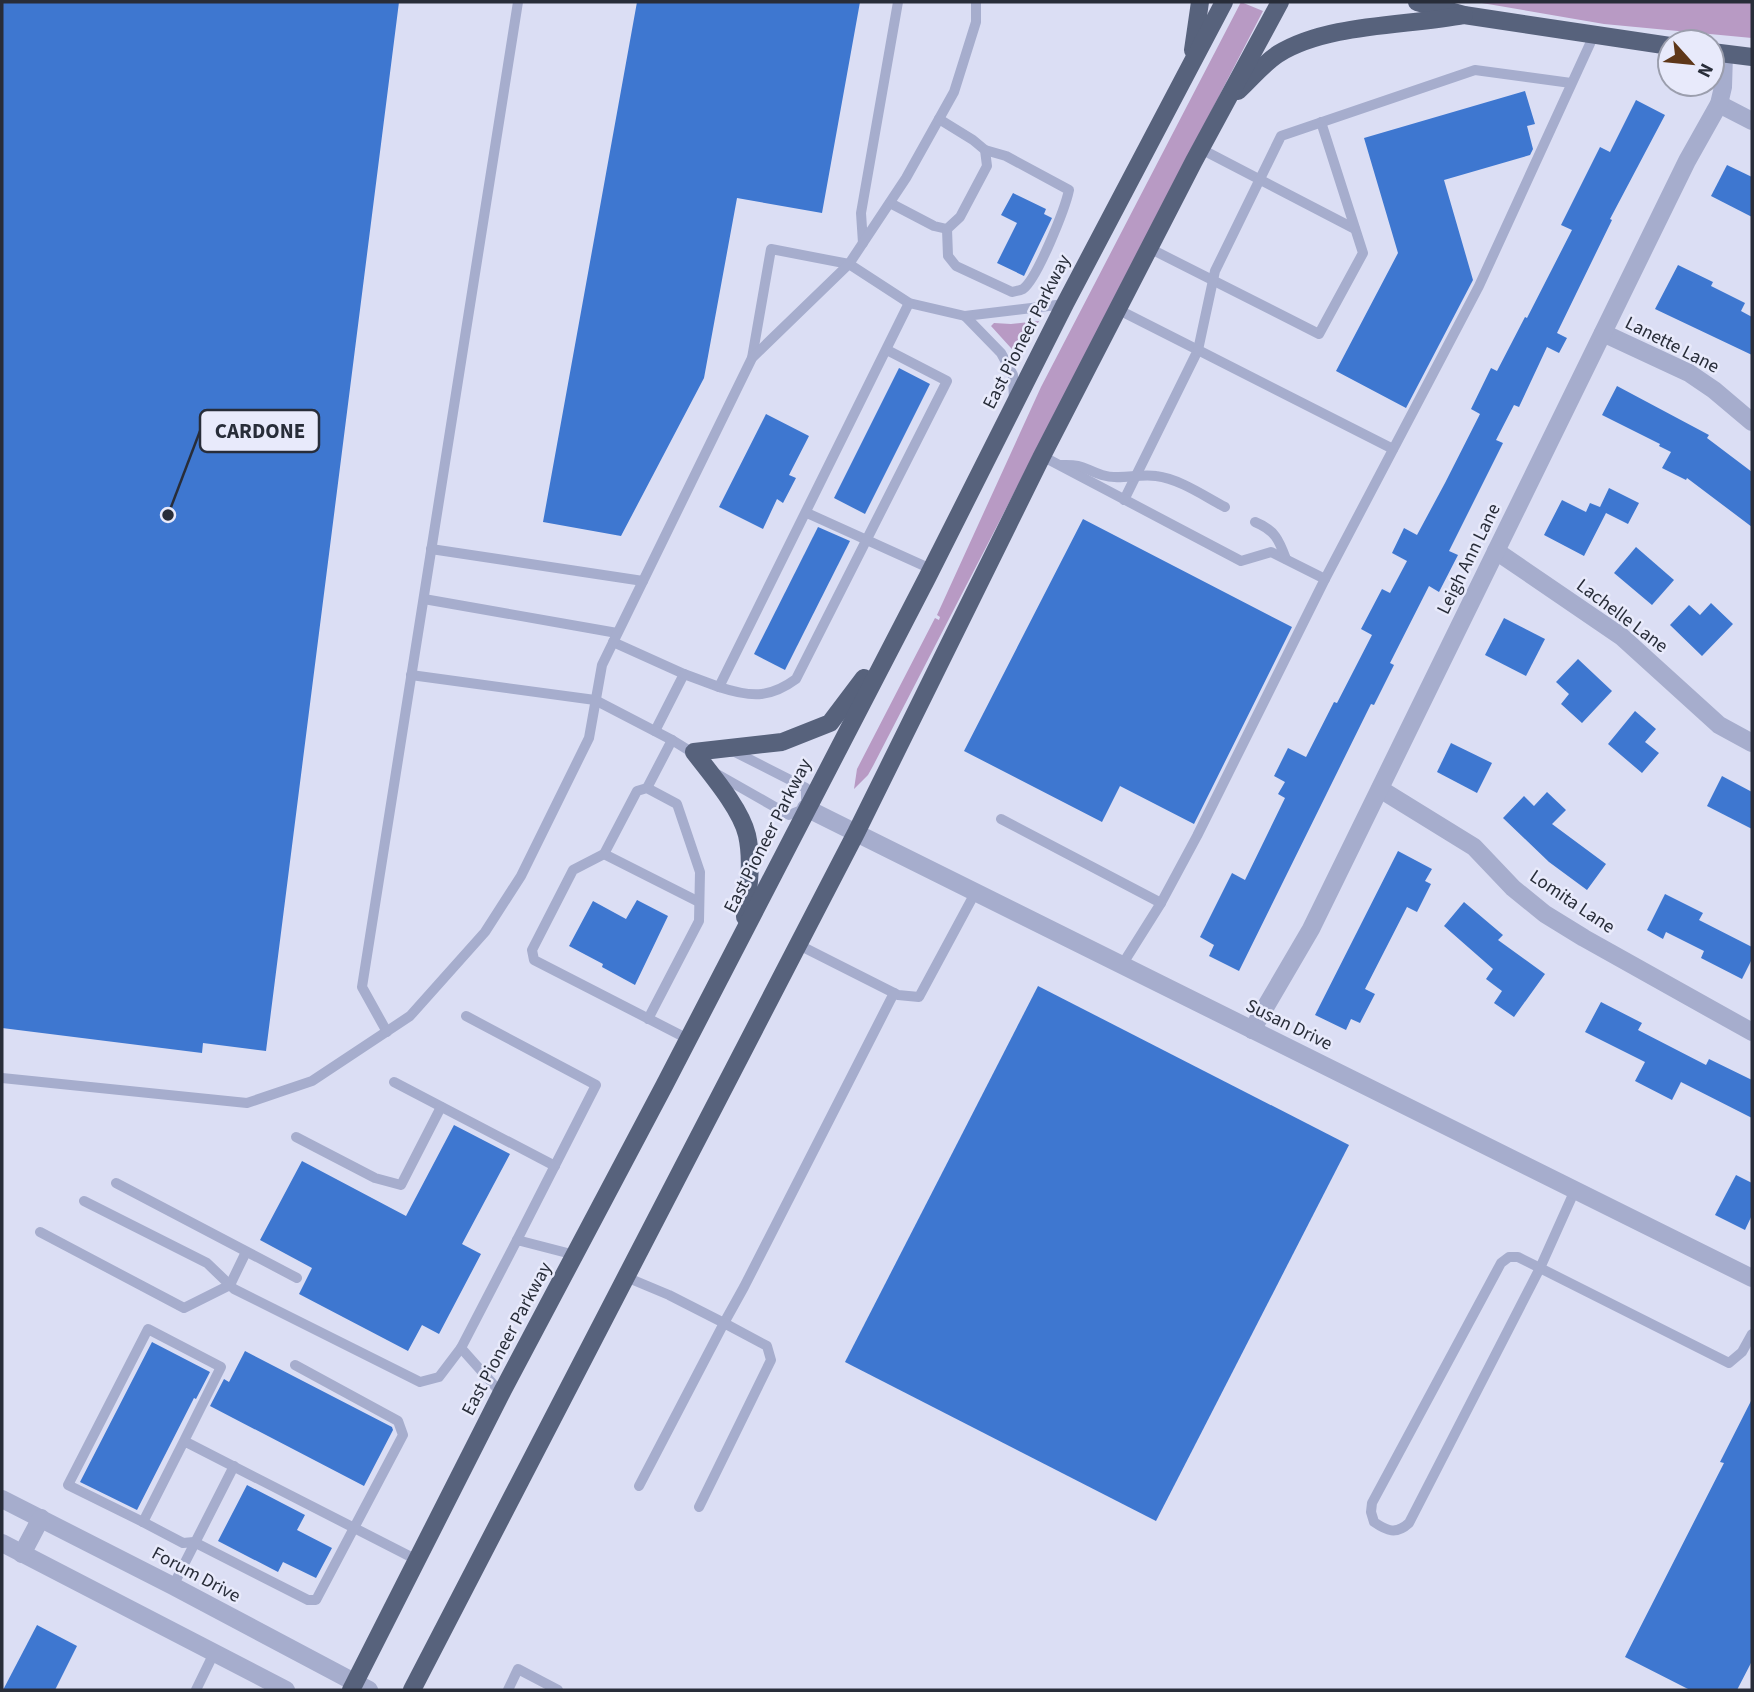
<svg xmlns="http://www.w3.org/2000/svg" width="1754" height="1692" font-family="'Source Sans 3',sans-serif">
  <rect width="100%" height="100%" fill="#dbdef4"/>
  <g fill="#b89ac4">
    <polygon points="1241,2 1263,11 873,766 868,775 854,789 857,769 935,618 939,620 940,617 937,615 1041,387"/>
    <polygon points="1476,2 1752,2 1752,38 1604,24"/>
    <polygon points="1039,321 1020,358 991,326 994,323 1011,324"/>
  </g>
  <g fill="#3e77d0">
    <polygon points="2,2 399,2 266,1051 203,1043 202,1053 2,1028"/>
    <polygon points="637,2 860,2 822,213 737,198 704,378 621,536 543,522"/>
    <polygon points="1525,91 1535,124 1527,126 1533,149 1530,155 1444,180 1473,280 1406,408 1336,371 1398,253 1364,138"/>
    <polygon points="1636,100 1665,115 1610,219 1612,220 1557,333 1567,338 1559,353 1547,347 1519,407 1514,405 1496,440 1503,443 1449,551 1458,555 1439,592 1429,586 1390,663 1394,665 1374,705 1371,704 1239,971 1209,956 1214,945 1200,937 1232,873 1245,880 1285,798 1278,794 1285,782 1274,776 1288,748 1306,757 1334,702 1337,703 1372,635 1361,629 1382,589 1390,593 1407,561 1392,553 1404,528 1417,535 1445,483 1480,414 1471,409 1491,368 1497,371 1525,317 1527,318 1572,230 1561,225 1600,147 1610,152"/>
    <polygon points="1727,165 1752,177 1752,217 1711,196"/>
    <polygon points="1013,193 1046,209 1044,214 1052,218 1024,276 997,263 1017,223 1001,215"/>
    <polygon points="1678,265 1713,282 1711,286 1745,303 1741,311 1752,317 1752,355 1655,309"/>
    <polygon points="899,368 930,384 865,514 834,498"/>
    <polygon points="1617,386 1709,435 1707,438 1752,472 1752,527 1687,478 1686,480 1662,468 1671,452 1659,446 1660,444 1602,415"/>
    <polygon points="766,414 809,436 789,475 796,478 783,503 777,499 763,529 719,507"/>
    <polygon points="1609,488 1639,503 1628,524 1606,513 1584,556 1544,535 1562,500 1586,512 1590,503 1600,507"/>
    <polygon points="1083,519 1292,627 1194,824 1120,786 1102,822 964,751"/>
    <polygon points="818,527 850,541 785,670 754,654"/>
    <polygon points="1636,547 1674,580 1652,605 1614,573"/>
    <polygon points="1711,603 1733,624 1702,656 1670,625 1689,605 1700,615"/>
    <polygon points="1504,618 1545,639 1526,676 1485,655"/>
    <polygon points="1578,659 1612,691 1582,723 1561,704 1569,694 1556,682"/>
    <polygon points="1635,711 1656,729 1645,742 1659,753 1642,773 1608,744"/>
    <polygon points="1451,743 1492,763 1477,793 1437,772"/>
    <polygon points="1722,776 1752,792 1752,829 1707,806"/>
    <polygon points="1547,792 1566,810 1552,824 1606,864 1587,890 1549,862 1503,818 1524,796 1534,806"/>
    <polygon points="1398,851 1432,869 1425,881 1431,884 1417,912 1407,907 1365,989 1375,994 1360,1023 1351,1019 1346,1030 1315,1015"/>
    <polygon points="1665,894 1703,913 1699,920 1752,947 1752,959 1742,979 1701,958 1704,951 1666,932 1663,939 1647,930"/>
    <polygon points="637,900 668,916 635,985 602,967 603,964 569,946 593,901 626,919"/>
    <polygon points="1464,902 1503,935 1498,940 1545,974 1514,1017 1494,1003 1502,991 1486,979 1493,969 1444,926"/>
    <polygon points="1038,986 1349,1145 1156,1521 845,1362"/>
    <polygon points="1601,1002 1642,1023 1638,1030 1706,1065 1709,1059 1752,1080 1752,1118 1681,1082 1672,1100 1635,1081 1645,1062 1585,1032"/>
    <polygon points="454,1125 510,1154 462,1244 481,1254 439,1334 422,1325 408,1351 299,1294 312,1268 260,1240 302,1161 406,1216"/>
    <polygon points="1736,1175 1752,1183 1752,1215 1745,1230 1715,1215"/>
    <polygon points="152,1342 210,1372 196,1399 194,1398 137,1510 80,1482"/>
    <polygon points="245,1351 392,1427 393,1430 364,1486 210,1406 224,1379 229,1382"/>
    <polygon points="1752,1399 1752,1661 1737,1690 1690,1690 1625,1657 1724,1463 1720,1462"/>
    <polygon points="247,1485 305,1515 297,1530 332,1548 316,1578 283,1562 278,1572 218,1541"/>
    <polygon points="37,1625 77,1646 55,1690 3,1690"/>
  </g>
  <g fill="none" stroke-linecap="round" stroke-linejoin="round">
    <g stroke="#a6adcd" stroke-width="10">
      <polyline points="1201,149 1355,229"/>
      <polyline points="890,203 934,226 947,229 960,217 987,166 985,150 973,140 939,119"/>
      <path d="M 947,229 L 948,256 L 956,266 L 1012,292 C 1015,291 1019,291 1023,289 C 1037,279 1065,209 1069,190 L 1006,156 L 985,150"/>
      <polyline points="863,243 861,213 898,2"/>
      <polyline points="1149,248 1319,334 1363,253 1321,122"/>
      <polyline points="1117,309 1198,350 1124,500"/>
      <polyline points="965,316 1001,353 1013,375 1014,401"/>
      <polyline points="752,358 771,249 849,264 909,303 965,316 1065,304"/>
      <polyline points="1393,449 1198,350 1215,271 1281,136 1475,70 1571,83"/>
      <polyline points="1042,456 1241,561 1271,552 1325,579"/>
      <path d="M 1061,465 C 1084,464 1083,469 1102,475 C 1120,481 1138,473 1156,476 C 1180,479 1204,496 1225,507"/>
      <polyline points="807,513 931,569"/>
      <path d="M 1255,522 C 1275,530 1279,540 1286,559"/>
      <polyline points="431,549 643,581"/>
      <polyline points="424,599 617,633"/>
      <polyline points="613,642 684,674 655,731"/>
      <polyline points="684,674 719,687 909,303"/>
      <polyline points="411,675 595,700 672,740 698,756"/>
      <path d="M 719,687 C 750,697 769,699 796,679 L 947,381 L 887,350"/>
      <polyline points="717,774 789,815 806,808 806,788 735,752 728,752"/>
      <polyline points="647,788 672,740"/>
      <polyline points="1001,819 1161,903"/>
      <polyline points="604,854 699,902"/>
      <polyline points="799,945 898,995 919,997 975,893"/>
      <polyline points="1122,965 1161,903 1197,836 1325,579 1479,286 1594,35"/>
      <polyline points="466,1016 596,1085 517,1240"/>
      <polyline points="648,1019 699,921 700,872 677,804 647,788 637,791 604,854 573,870 532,950 534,960 688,1039"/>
      <polyline points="387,1032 362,987 518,2"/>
      <polyline points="2,1078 247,1103 312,1081 410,1016 485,932 521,876 589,738 602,665 752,358 849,264 906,178 954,92 976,22 976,2"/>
      <polyline points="394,1082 555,1166"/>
      <polyline points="296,1137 375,1178 401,1185 441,1107"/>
      <polyline points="116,1183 297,1278"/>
      <polyline points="1575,1190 1540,1268 1729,1363 1742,1352 1752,1334"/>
      <polyline points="84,1201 207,1263 234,1289 420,1382 439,1377 461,1348"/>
      <polyline points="40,1232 184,1308 230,1285 246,1252"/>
      <path d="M 1509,1257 L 1518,1257 L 1540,1268 L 1409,1523 C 1396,1535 1387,1531 1374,1522 L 1371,1512 L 1372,1503 L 1501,1263 Z"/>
      <polyline points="626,1277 669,1295 724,1323 744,1287 894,993"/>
      <polyline points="501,1393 461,1348 517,1240 575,1255"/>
      <polyline points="184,1441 143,1522 68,1485 148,1329 221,1367 184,1441 417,1560"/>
      <polyline points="639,1486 724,1323 767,1346 771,1360 699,1507"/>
      <polyline points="143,1522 183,1543 194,1542 308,1600 316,1600 403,1435 398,1421 295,1365"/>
      <polyline points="173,1586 234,1466"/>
      <polyline points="196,1690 214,1653"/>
      <polyline points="508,1690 518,1669 558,1690"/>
    </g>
    <g stroke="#a6adcd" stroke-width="18">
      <polyline points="1719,104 1752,121"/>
      <polyline points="1603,333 1689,373 1714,390 1752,422"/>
      <polyline points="1496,551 1622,637 1719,725 1752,743"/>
      <polyline points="1380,789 1474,847 1513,888 1545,914 1584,938 1752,1032"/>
      <polyline points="1252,1030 1311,929 1687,161 1719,104 1723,87 1724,54"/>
    </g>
    <g stroke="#a6adcd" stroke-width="18">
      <polyline points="806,808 1752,1278"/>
      <polyline points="2,1499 173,1586 369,1690"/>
      <polyline points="2,1543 286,1690"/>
      <polyline points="22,1554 41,1518"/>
    </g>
    <g stroke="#57627c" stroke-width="18">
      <polyline points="1417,2 1464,15 1670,46"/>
      <polyline points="1193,50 1200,2"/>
      <polyline points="1712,52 1752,57"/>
      <path d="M 1238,91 C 1251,79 1263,64 1278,54 C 1328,23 1408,26 1464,15"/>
      <path d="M 745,917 C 748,891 753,862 747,835 C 741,809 711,774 694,752 L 782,742 L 830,723 L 864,678"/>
      <polyline points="351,1690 503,1390 664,1086 927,578 1065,304 1224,2"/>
      <polyline points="412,1690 856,833 1042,456 1194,161 1280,2"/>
    </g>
  </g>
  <g text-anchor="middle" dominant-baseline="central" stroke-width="5" stroke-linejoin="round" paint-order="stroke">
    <g font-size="19" fill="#282d39" stroke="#e8eafb">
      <text transform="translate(1027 332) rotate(-63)">East Pioneer Parkway</text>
      <text transform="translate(1672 345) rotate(27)">Lanette Lane</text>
      <text transform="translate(1469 559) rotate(-64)">Leigh Ann Lane</text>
      <text transform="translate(1622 616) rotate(37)">Lachelle Lane</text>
      <text transform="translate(768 836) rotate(-63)">East Pioneer Parkway</text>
      <text transform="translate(1572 902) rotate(34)">Lomita Lane</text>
      <text transform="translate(1289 1025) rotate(26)">Susan Drive</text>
      <text transform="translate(507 1339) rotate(-62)">East Pioneer Parkway</text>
      <text transform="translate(196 1575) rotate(28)">Forum Drive</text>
    </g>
  </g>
  <path fill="none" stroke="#282d39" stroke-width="2.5" d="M168 515L200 431"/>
  <circle fill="#282d39" stroke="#e8eafb" stroke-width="2.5" cx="168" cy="515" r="7"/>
  <rect fill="#e8eafb" stroke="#282d39" stroke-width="2.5" x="200" y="410" width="119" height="42" rx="7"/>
  <g font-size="21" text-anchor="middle" font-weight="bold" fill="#282d39">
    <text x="260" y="438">CARDONE</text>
  </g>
  <rect width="1754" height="1692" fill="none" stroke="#282d39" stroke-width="7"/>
  <g transform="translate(1691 63) rotate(117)"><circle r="33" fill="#e8eafb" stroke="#9b9ead" stroke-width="2"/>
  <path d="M0-5L12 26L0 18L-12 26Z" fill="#5e3719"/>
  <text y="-10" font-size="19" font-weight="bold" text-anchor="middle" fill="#282d39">N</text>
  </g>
</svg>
